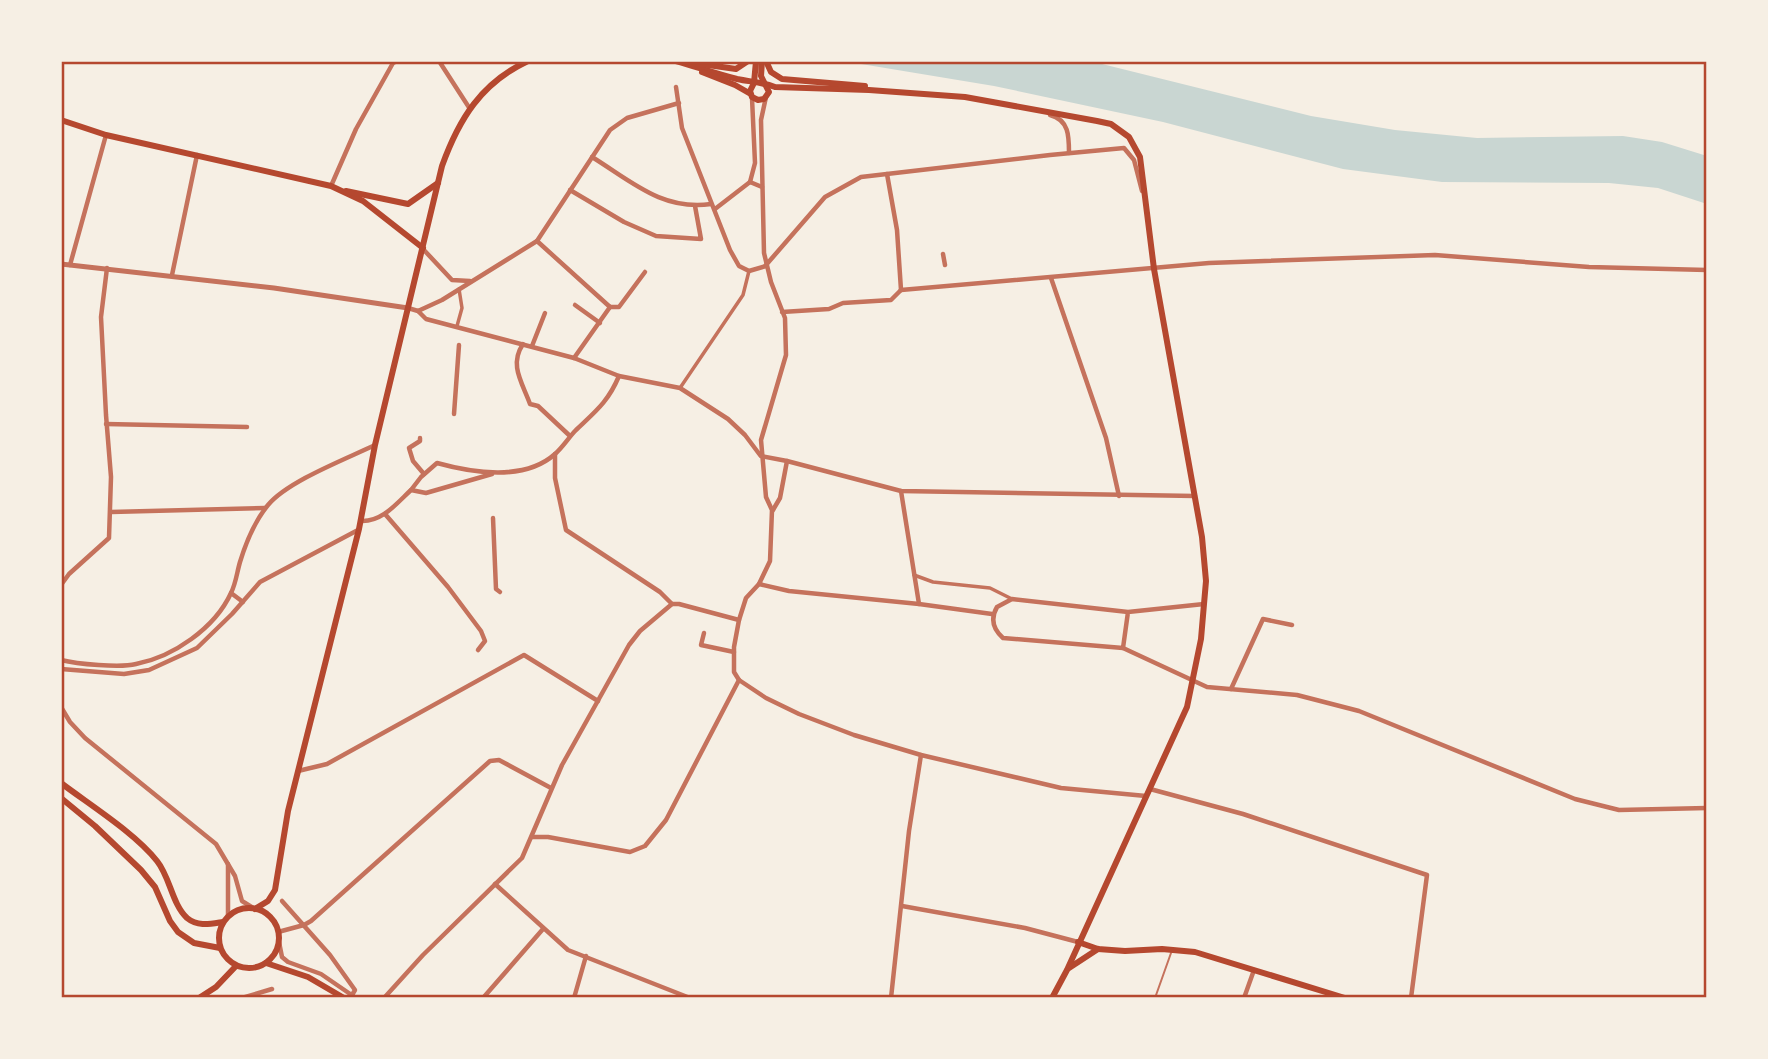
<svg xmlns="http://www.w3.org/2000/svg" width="1768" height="1059" font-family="'Noto Sans',sans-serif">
  <rect width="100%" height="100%" fill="#f6efe4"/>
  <polygon fill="#c9d6d2" points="843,61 1090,61 1311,116 1395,130 1477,138 1623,136 1662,142 1707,156 1707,204 1658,188 1609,183 1442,182 1343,169 1163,122 994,86"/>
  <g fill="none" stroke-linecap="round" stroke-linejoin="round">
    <polyline stroke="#c5725c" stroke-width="2" points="1155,998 1171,953"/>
    <g stroke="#c5725c" stroke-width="3.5">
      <polyline points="457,326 462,308 459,289"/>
      <polyline points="680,388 743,295 749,271"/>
      <polyline points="914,575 933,582 990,588 1012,599"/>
    </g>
    <g stroke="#c5725c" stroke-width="4.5">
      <polyline points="439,61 470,109"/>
      <polyline points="676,87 682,128 730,250 739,266 749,271 766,266"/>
      <polyline points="766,97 761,120 764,253 771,282 785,318 786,355 761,440 766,497 772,510 770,561 759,584 746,598 739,620 734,647 734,672 739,680 766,698 799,714 854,735 921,755 1061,788 1146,796"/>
      <path d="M 1050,115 C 1069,120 1069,136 1069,153"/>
      <path d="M 592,157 C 631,181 662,211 711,204"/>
      <polyline points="887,174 897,230 901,290"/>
      <polyline points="750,182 755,163 752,98"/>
      <polyline points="331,186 356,129 393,63 397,61"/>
      <polyline points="570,190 624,222 656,236 701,239 695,206"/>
      <polyline points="715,209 750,182 762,187"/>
      <polyline points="537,241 610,307"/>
      <polyline points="423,249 452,280 470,281"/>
      <polyline points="943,254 945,265"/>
      <polyline points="70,265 106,135"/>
      <polyline points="766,265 825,197 861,177 1050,155 1124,148 1134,160 1142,191"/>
      <polyline points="172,275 197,155"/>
      <polyline points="1051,278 1106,438 1119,496"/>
      <polyline points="901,290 1209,263 1435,255 1589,267 1707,270"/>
      <polyline points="575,305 600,323"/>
      <polyline points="610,307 619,307 645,272"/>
      <polyline points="408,308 418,311 442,300 537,241 610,130 627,118 679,103"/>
      <polyline points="418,311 426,319 574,358 619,376 680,388 728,419 745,435 760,455"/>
      <polyline points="782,312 829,309 843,303 891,300 901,290"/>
      <path d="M 523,344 C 509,365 522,382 530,404 L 538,406 L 570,436"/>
      <polyline points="532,346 545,313"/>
      <polyline points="574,358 610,307"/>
      <polyline points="454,414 459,345"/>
      <polyline points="106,424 247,427"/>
      <polyline points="420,438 420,441 409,448 413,461 424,474"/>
      <polyline points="555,454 555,478 566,530 660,592 672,604"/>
      <polyline points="761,456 787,461 901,491 1195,496"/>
      <path d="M 411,490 L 421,477 L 437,463 C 473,473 525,481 555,454 C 563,447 569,437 576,430 C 596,411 608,402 619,376"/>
      <polyline points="901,491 919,604"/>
      <polyline points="773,510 780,498 787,461"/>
      <polyline points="111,512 265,508"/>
      <polyline points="385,514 448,587 481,631 485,641 478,650"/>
      <polyline points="493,518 496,589 500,592"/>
      <path d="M 361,521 C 382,522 396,504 411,490 L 426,493 L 492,474"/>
      <polyline points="759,584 789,591 919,604 992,614"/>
      <polyline points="61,585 69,574 109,538 111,477 106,415 101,317 107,268"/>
      <polyline points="231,593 243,602"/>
      <path d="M 1128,612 L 1123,648 L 1003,638 C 993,629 990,619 997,607 L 1012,599 L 1128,612 L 1204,604"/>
      <polyline points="704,633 701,645 734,652"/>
      <polyline points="1123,648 1207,687 1297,695 1359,711 1575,799 1619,810 1707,808"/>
      <path d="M 61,660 C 77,664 120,668 136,664 C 173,657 215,628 231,593 C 236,583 237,572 240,562 C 246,542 255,521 268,505 C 288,481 346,459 375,445"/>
      <polyline points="61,669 124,674 149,670 197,648 232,614 260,582 358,530"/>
      <polyline points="1231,689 1263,619 1292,625"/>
      <polyline points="61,707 70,722 85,738 216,844 235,876 242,901 255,909"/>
      <polyline points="298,771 327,764 524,655 598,701"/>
      <polyline points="1150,789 1243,814 1427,875 1411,998"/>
      <polyline points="532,837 548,837 630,852 645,846 666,820 739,680"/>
      <polyline points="228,864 228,916"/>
      <polyline points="495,884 568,950 690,998"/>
      <polyline points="282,901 330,955 355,990 352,995"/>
      <polyline points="902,906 1025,928 1078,942"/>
      <polyline points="278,932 304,925 311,921 490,761 499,760 551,788"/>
      <polyline points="279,942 282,957 288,962 321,974 356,998"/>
      <polyline points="242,998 272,989"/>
      <polyline points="384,998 423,955 522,858 562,765 629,645 640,631 672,604 679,604 739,620"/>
      <polyline points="483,998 543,929"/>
      <polyline points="574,998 586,956"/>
      <polyline points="891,998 909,831 921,755"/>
      <polyline points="1244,998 1254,970"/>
    </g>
    <polyline stroke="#c5725c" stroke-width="5" points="61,264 274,288 408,308"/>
    <g stroke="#b5482f" stroke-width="6">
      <polyline points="61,120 106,135 331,186 363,201 423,248"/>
      <polyline points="346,191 408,204 438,183"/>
      <polyline points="1078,942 1098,949 1125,951 1162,949 1195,952 1345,998"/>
      <polyline points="1069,968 1098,949"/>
      <polyline points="199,998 216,987 236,966"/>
    </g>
    <g stroke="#b5482f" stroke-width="6">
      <path d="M 676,61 C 697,67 717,74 737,79 C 751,82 762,82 775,87 L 869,90 L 965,97 L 1097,121 L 1111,124 L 1129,137 L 1140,157 L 1154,269 L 1202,537 L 1206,581 L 1204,604 L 1201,639 L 1187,707 L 1067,970 L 1052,998"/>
      <polyline points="756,61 754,83 750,91 752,97 758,100 764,99 769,92 761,76 762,61"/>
      <polyline points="766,61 771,72 782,79 865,86"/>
      <polyline points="694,63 736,69 748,61"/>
      <polyline points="702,72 735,85 749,93"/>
      <path d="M 61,783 C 90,805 135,833 157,861 C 170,877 172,904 187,918 C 198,927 210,924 223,922"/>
      <polyline points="61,798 95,826 141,870 155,887 170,921 178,932 194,943 220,948"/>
      <circle cx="249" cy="938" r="30"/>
      <path d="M 255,909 L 268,901 L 275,890 L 288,811 L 359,529 L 375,445 L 442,166 C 459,119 481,83 528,61"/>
      <polyline points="266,963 308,977 344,998"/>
    </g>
  </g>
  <rect width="1768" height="1059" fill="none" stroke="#f6efe4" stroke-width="126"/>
  <rect x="63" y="63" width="1642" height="933" fill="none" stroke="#b5482f" stroke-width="2.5"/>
</svg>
